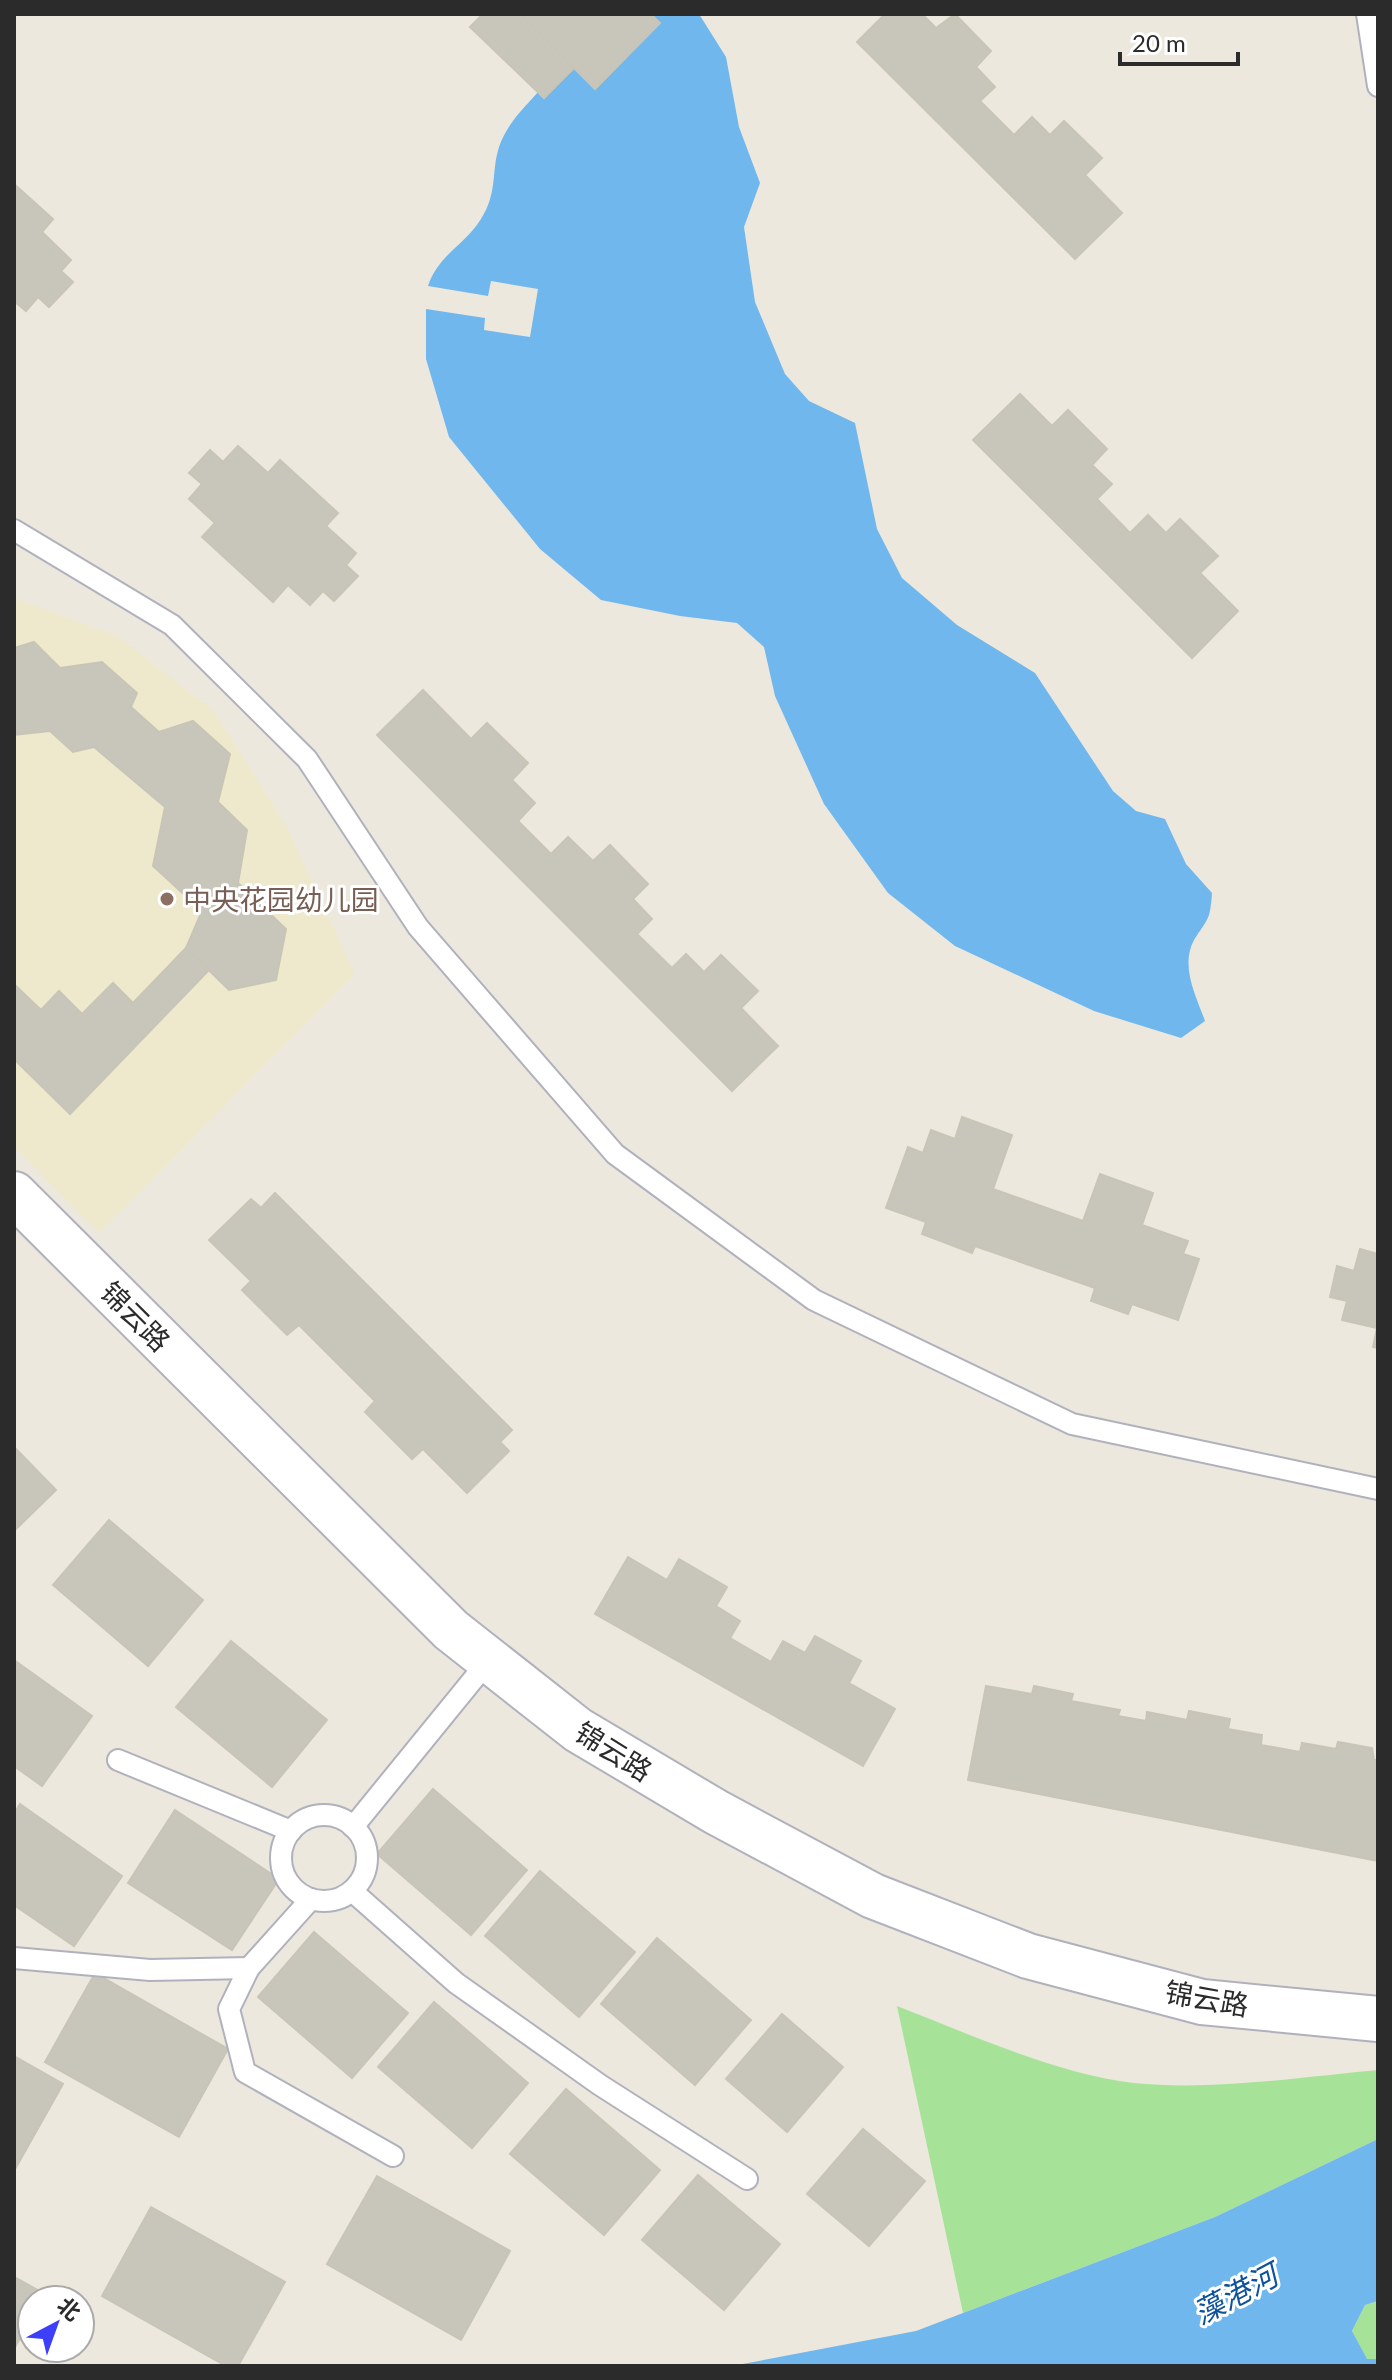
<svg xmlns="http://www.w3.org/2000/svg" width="1392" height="2380" font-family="Lato,'Noto Sans SC',sans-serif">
  <rect width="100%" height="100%" fill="#ece8dd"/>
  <polygon fill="#eee9cc" points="14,598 118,636 214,711 286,825 355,974 99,1233 14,1146"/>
  <g fill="#a6e399">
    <path d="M 897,2006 C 969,2034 1057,2074 1134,2083 C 1211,2091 1301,2077 1378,2070 L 1378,2139 L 1215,2217 L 963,2313 Z"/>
    <polygon points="1378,2301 1378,2359 1367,2360 1352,2331 1365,2305"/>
  </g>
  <g fill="#70b7ee">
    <path d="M 651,14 L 699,14 L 726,57 L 739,127 L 760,183 L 744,227 L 755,302 L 785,374 L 809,401 L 855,423 L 877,529 L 902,578 L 957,625 L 1035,673 L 1113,791 L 1136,811 L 1165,819 L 1186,864 L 1212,893 C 1210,921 1208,918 1194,940 C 1180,966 1196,996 1205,1021 L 1181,1038 L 1094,1011 L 955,946 L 888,893 L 824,804 L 775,696 L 764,647 L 737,623 L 680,616 L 601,600 L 540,549 L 449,437 L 426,359 L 426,309 L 485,318 L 484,330 L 530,337 L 538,289 L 491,281 L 488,296 L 428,286 C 438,255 466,244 481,219 C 498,192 491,172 499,147 C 507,124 522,110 538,92 L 544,98 L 574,68 L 595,88 L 660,23 Z"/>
    <polygon points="1378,2139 1378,2301 1365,2305 1352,2331 1367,2359 1378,2359 1378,2366 732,2366 916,2331 1215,2217"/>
  </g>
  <g fill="#c8c6bb" stroke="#c8c5b6" stroke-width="2">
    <polygon points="483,14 520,14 574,68 544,98 470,27"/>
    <polygon points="520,14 651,14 660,23 595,89"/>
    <polygon points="885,14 922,14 936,28 955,14 991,51 976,67 995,87 980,101 1014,135 1032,117 1050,135 1064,121 1102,158 1085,175 1122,213 1075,259 857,42"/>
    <polygon points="14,184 53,219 42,232 71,260 61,271 73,282 49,307 38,297 26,311 14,301"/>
    <polygon points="1020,394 1052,426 1068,410 1107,449 1092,465 1112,484 1097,499 1130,533 1148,515 1166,533 1180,519 1218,556 1200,573 1238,611 1192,658 973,440"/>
    <polygon points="238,446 268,473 280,460 338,513 326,526 356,553 346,565 358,576 334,601 323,591 310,605 288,585 273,602 202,537 215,523 189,499 202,484 189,473 210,450 223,462"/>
    <polygon points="34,642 60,668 102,662 137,693 131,707 159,732 193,721 230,754 218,802 247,830 238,883 286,929 276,980 229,990 186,948 202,911 153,866 165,807 94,747 73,752 50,731 14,735 14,648"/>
    <polygon points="423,690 471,739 487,723 528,763 512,780 535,803 518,821 551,854 568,837 593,861 610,845 648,884 633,899 652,919 637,934 672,968 686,954 704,972 721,955 758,991 741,1008 778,1046 732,1091 377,735"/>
    <polygon points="186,948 209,970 70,1114 14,1059 14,984 41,1010 59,991 82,1014 113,983 133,1003"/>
    <polygon points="962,1117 1012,1135 993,1189 1083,1221 1100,1174 1153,1193 1142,1225 1188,1241 1183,1254 1199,1259 1178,1320 1132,1304 1128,1314 1091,1301 1095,1288 975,1246 972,1253 922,1234 926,1222 886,1208 908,1147 923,1153 931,1130 955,1139"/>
    <polygon points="275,1193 512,1430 500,1442 509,1451 467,1493 423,1449 412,1459 365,1412 375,1401 299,1325 287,1335 242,1290 251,1281 209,1240 251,1199 261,1208"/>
    <polygon points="1360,1249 1378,1254 1378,1348 1373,1347 1377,1328 1342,1320 1347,1301 1330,1297 1337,1266 1354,1271"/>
    <polygon points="14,1447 56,1490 14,1531"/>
    <polygon points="109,1520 203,1600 148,1666 53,1585"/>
    <polygon points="628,1557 667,1580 679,1559 727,1587 716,1606 740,1621 730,1638 771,1662 783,1641 805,1653 815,1636 861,1661 849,1683 895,1709 863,1766 595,1614"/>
    <polygon points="231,1641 327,1720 272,1787 176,1707"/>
    <polygon points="14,1660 92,1716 42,1786 14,1766"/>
    <polygon points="986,1686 1032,1694 1034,1686 1073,1694 1071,1701 1120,1710 1118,1716 1146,1721 1147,1712 1187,1720 1189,1711 1230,1719 1228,1729 1262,1735 1261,1745 1300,1752 1302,1743 1336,1749 1338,1742 1372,1748 1374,1760 1378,1760 1378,1861 968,1780"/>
    <polygon points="433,1789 527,1870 471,1935 377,1854"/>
    <polygon points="20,1804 122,1876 74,1946 14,1905 14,1814"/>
    <polygon points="175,1810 279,1879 232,1950 128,1883"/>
    <polygon points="540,1871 635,1952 579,2017 485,1936"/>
    <polygon points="314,1932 408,2013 352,2078 258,1997"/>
    <polygon points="657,1938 751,2020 695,2085 601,2004"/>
    <polygon points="95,1973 228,2049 179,2137 45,2062"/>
    <polygon points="434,2002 528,2083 472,2148 378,2067"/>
    <polygon points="782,2014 843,2067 787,2132 726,2079"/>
    <polygon points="14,2056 63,2084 14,2171"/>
    <polygon points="566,2089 660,2170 604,2235 510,2154"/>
    <polygon points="863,2129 925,2181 869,2246 807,2194"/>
    <polygon points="698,2175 780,2244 724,2310 642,2240"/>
    <polygon points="377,2176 510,2251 461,2340 327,2264"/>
    <polygon points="151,2207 285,2282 238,2366 226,2366 102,2296"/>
    <polygon points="14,2277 45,2294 41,2300 32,2300 32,2317 14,2349"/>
  </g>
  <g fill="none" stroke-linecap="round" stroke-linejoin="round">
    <g stroke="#b1b1be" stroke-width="24">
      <g id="lane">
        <polyline points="1367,14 1378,86"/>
        <polyline points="14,530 172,625 307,759 418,927 615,1154 814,1300 1072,1424 1378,1489"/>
        <polyline points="118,1760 291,1831"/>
        <circle cx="324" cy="1858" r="43"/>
        <polyline points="353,1827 489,1660"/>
        <polyline points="352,1891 456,1983 600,2085 747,2179"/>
        <polyline points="311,1899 249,1968 229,2009 245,2072 393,2156"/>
        <polyline points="14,1958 150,1970 249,1968"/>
      </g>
    </g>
    <g stroke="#b1b1be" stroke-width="48">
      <polyline id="secondary" points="14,1194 451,1630 578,1730 716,1812 873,1896 1028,1956 1202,2002 1378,2019"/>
    </g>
    <use href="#lane" stroke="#fff" stroke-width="20"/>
    <use href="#secondary" stroke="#fff" stroke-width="44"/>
  </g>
  <circle fill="#8d6e63" stroke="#fff" stroke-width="3" cx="167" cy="899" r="8"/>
  <g text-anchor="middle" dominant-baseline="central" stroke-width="6" stroke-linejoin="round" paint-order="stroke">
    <g font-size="28" fill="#785e54" stroke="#fff" text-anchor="start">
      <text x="183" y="899">中央花园幼儿园</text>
    </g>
    <g font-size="28" fill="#2b2b2b" stroke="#fff">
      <text transform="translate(136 1316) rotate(45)">锦云路</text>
      <text transform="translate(614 1751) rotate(32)">锦云路</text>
      <text transform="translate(1207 1998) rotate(10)">锦云路</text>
    </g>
    <g font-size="30" font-style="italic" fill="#0e529b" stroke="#fff">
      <text transform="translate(1235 2293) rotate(-28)">藻港河</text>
    </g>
  </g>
  <rect width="1392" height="2380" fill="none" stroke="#2b2b2b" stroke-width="32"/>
  <g transform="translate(56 2324) rotate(41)"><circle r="38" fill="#ffffff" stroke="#aaaaaa" stroke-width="2"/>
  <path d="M0-6L14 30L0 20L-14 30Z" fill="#3d3ff9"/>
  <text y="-12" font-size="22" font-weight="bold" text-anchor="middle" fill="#2b2b2b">北</text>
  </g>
  <path d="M1120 52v12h118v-12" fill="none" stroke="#2b2b2b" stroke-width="4"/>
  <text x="1132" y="52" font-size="24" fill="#2b2b2b" stroke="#ffffff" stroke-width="6" paint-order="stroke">20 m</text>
</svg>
